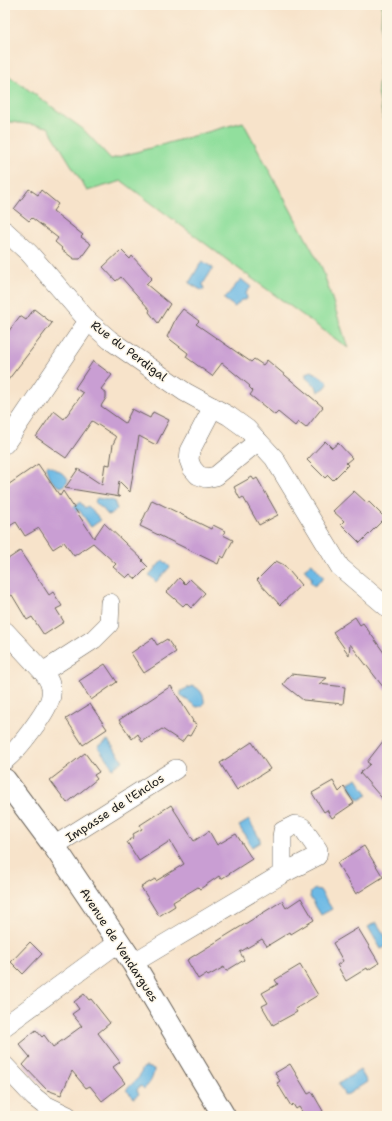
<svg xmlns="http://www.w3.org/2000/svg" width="392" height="1121" font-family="'Shantell Sans',sans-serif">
  <rect width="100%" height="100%" fill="#fcf5e5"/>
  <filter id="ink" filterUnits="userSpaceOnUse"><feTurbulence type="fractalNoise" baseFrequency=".025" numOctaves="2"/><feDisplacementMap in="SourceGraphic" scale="8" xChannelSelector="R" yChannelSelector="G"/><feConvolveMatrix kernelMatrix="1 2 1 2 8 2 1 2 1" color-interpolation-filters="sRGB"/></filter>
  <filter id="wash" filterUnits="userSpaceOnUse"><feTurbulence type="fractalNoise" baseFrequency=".012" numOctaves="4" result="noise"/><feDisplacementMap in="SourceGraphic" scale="16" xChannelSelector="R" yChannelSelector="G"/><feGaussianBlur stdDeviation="0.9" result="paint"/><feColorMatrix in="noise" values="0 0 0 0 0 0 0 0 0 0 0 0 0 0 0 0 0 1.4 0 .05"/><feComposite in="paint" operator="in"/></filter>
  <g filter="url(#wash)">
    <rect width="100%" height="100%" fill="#f7e3ca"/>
    <g fill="#91df9d" stroke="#567e5c">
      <polygon points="382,5 387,5 387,140 378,91"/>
      <polygon points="5,73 83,129 111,159 243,122 322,268 348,348 239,269 122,181 87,191 48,127 5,121"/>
    </g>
    <g fill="#6cb9e5" stroke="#446a80">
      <polygon points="202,261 213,268 203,284 204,290 201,290 189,283"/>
      <polygon points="241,279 251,287 246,293 247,299 245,300 241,300 235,307 224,299"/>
      <polygon points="312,371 327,381 328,384 325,388 318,392 316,386 306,378 306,373"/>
      <path d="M 48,465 L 65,475 L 68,479 L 67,482 L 62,487 C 53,485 47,476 46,467 Z"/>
      <polygon points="97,498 114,501 117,509 112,514 108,515 103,509 95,503 96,499"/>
      <polygon points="80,502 85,508 88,506 101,520 91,527 79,510 76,512 73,508"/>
      <polygon points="163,560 170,567 156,582 149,575"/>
      <polygon points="312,563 324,578 314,586 310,581 312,579 304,569"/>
      <path d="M 192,686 C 199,687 205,695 204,703 L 202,706 L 197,707 L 181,696 L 181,691 Z"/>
      <polygon points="108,740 123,761 113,768 98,747"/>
      <polygon points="357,778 368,795 359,800 348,783"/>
      <polygon points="249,820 260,839 260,842 252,847 239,826"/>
      <polygon points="315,889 320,890 332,909 321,915 310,897 311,892"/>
      <polygon points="376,922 387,939 387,946 381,949 368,927"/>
      <path d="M 146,1067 L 154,1069 C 153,1078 151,1082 144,1089 L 141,1086 L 138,1088 L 137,1090 L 139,1094 L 134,1098 L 126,1090 L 139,1077 L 143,1068 Z"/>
      <polygon points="360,1070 367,1082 345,1096 338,1084"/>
    </g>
    <g id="blocks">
      <g fill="#c99ed3">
        <polygon points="29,189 38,195 41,190 58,204 53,211 83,235 81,237 91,244 80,259 74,259 61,249 62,248 55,242 58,238 32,218 29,221 14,209"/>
        <polygon points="121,250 130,259 132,256 152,278 146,284 170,304 158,323 149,312 150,310 121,277 116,281 103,267"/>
        <polygon points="34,309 52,323 5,384 5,336 20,316 26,320"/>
        <polygon points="183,309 199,321 196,324 251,362 254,359 263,365 267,360 323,407 306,428 298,422 295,426 278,412 275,415 250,395 253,391 249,387 250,386 222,363 212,376 186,357 188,353 167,337 176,318"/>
        <polygon points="93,361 112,375 101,389 106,393 106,398 101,406 125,423 132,409 150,418 153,412 169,420 156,445 139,436 130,492 119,481 117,495 120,497 65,488 78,469 102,485 105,464 110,465 113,444 116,438 115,436 92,421 66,458 36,437 54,411 64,419 83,393 75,388"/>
        <polygon points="325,441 332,448 338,443 352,458 346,463 348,465 333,480 328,475 325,478 307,460"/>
        <polygon points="38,464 60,496 63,491 94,538 104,523 143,560 142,561 148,567 136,579 130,574 126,578 113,567 116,564 93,543 74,556 64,542 53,549 39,528 25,536 16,522 5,529 5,487"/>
        <polygon points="252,477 254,480 257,478 278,515 259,525 243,497 240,499 234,487"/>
        <polygon points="354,491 367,503 369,502 385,518 360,543 341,524 344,521 333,511"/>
        <polygon points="152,500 211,529 213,525 225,531 223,535 233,540 224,558 221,556 218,564 140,526"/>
        <polygon points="20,551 49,595 53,592 62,606 56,609 64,622 44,635 32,617 27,620 12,595 5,599 5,561"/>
        <polygon points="276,561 284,565 301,585 280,605 257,580"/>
        <polygon points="179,578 185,584 190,579 205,593 191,608 186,603 183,606 167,592"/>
        <polygon points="355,617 360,625 363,623 387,657 387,692 350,644 349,655 333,632"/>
        <polygon points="153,638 157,645 167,639 176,652 144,673 131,653"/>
        <polygon points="105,664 117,682 91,700 79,681"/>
        <polygon points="291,674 327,678 319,684 345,687 343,704 303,700 283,684"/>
        <polygon points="171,686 193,721 192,722 197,724 190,736 187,735 182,742 162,729 142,742 138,734 132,739 119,720"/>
        <polygon points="90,704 107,729 83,745 66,719"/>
        <polygon points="387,736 387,804 360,773 370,764 367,762"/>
        <polygon points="252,742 270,769 237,790 220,763"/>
        <polygon points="85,753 99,772 94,775 97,779 67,803 50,780"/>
        <polygon points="333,781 339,792 344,787 354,803 332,818 327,810 324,812 312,793"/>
        <polygon points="171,805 194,841 209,831 217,845 236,834 252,859 221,879 219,876 200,889 198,887 173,902 175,906 159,916 141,887 155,879 156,881 184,864 170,841 139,861 127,842 133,838 134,836 133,834 142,829 140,825"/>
        <polygon points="364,846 383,877 356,894 337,863"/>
        <polygon points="301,898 314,920 291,934 290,932 267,946 262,939 240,952 244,960 226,971 224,967 208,976 206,974 198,979 187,960 282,901 286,908"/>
        <polygon points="358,928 379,963 368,970 367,968 346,981 337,965 343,961 333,943"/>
        <polygon points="30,942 42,954 23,974 11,962"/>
        <polygon points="300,965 318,995 295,1009 297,1012 273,1025 262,1006 268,1003 262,993 278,984 275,980"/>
        <polygon points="84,994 89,1000 91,999 110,1023 98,1033 120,1062 113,1067 125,1083 102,1101 90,1086 86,1088 72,1071 61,1095 47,1090 23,1065 30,1057 19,1044 36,1030 42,1037 44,1035 53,1047 82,1026 72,1014 79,1009 74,1002"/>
        <polygon points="290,1064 308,1094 312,1092 323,1111 316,1116 305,1116 299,1107 296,1109 293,1104 291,1106 277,1083 280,1081 275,1073"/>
      </g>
    </g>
  </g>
  <g filter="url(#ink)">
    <use href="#blocks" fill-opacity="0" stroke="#696259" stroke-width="1"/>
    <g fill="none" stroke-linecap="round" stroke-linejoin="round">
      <g stroke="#696259" stroke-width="20">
        <g id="street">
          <polyline points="5,231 29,253 88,321 110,340 185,392 229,416 247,429 274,458 340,567 387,607"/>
          <polyline points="213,407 190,451 189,460 192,468 198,475 206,478 216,476 258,441"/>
          <polyline points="5,444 88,321"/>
          <polyline points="5,631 43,672"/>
          <path d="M 5,760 C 17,751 50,709 51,695 C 52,685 49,680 43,672 L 94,639 L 109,624 L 110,603"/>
          <polyline points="54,846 176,769"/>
          <polyline points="133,963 282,874 317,856 318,850 302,827 295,825 283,831 282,837 282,874"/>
          <polyline points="5,1026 119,942"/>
          <polyline points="5,1066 34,1097 43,1104 68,1116"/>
        </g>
      </g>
      <g stroke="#696259" stroke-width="24">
        <polyline id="secondary" points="5,780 54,846 133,963 224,1116"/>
      </g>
      <use href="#street" stroke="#fff" stroke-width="19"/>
      <use href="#secondary" stroke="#fff" stroke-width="22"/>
    </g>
  </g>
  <g text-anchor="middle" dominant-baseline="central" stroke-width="3" stroke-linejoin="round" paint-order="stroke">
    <g font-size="12" fill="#1c1c1c" stroke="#fcf5e5">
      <text transform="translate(129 351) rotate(37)">Rue du Perdigal</text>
      <text transform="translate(115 808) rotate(-33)">Impasse de l'Enclos</text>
      <text transform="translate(119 945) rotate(57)">Avenue de Vendargues</text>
    </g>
  </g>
  <rect width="392" height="1121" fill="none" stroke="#fcf5e5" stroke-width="20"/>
</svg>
